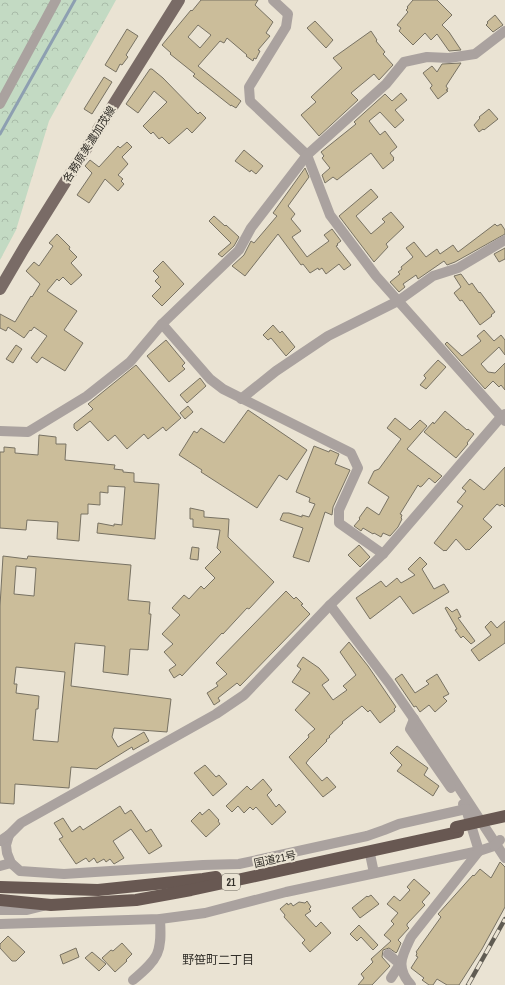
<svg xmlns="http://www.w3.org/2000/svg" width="505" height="985" font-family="'Archivo Narrow','Noto Sans JP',sans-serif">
  <defs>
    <pattern id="forest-crowns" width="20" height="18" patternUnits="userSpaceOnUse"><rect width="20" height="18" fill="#c3dac3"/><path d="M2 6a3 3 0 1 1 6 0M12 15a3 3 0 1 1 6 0" fill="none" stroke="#a8bba8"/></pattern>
  </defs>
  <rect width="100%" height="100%" fill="#eae3d3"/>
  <polygon fill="url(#forest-crowns)" points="0,0 116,0 49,121 16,230 0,260"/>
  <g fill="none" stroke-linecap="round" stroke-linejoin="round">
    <polyline stroke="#8d9fb1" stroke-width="3" points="0,134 75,0"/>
  </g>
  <g fill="#cbbd9a" stroke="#787263" fill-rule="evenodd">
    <path d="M 201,0 L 258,0 L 255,5 L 273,22 L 266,33 L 270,36 L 258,50 L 260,51 L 256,59 L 254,58 L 253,61 L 246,56 L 247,55 L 227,38 L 224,43 L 220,41 L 198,66 L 241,101 L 236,108 L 231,105 L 231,106 L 193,76 L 195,74 L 170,54 L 171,53 L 162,45 L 191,10 L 192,11 ZM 198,25 L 211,35 L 200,48 L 188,37 Z"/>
    <polygon points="413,0 437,0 452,15 442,25 449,32 461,50 449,51 437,34 431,40 425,33 413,45 399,31 401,28 397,25 408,12 406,10 408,8 407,7"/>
    <polygon points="495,15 503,25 493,32 486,25 488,23 487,22"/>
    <polygon points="315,21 333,40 326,48 307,28"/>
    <polygon points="127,29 138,36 126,55 128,57 122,65 120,64 116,72 105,65"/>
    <polygon points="371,31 377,40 376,41 385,52 383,54 393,65 379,80 374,74 351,93 358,100 319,136 301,115 316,102 311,97 342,68 333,58"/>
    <polygon points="461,63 446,86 448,89 446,90 448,91 438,99 430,88 432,86 432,85 423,73 432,66 437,72 442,64"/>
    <polygon points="150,69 152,69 163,78 198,114 200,112 206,118 192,133 187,128 169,144 162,137 159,139 153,132 151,134 143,126 167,102 154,91 138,113 126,104"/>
    <polygon points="104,77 112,82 92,114 84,109"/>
    <polygon points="401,93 407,100 395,110 404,120 395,128 380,112 369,121 380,135 385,131 397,147 390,153 394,158 393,159 394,160 383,169 371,153 337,180 333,177 325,183 322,175 330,168 322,158 324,156 321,152 356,124 354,122 385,94 392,101"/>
    <polygon points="489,109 498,119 484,130 483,129 479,132 474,125 480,118 479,117"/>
    <polygon points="127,142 132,147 122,157 128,164 118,175 123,179 121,181 124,184 118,191 105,179 89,203 77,195 92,173 85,166 90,160 99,167 118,146 120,148"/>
    <polygon points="244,150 263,166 256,174 251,170 250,172 235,161"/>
    <polygon points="305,168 309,177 288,206 295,214 291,219 301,231 292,237 307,257 329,241 324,235 332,229 341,241 337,244 338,245 336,246 351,265 344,270 339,264 326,274 322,268 319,270 318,268 310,273 303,264 301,265 278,234 245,276 232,266 244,255 251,241 254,243 271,223 277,216 273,213"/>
    <polygon points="371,189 378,197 356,216 371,234 385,222 382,219 391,212 404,227 386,244 388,247 374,262 339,216"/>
    <polygon points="214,216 225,226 226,225 239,237 234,246 222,257 218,254 231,243 209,221"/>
    <polygon points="495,224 497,226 501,224 505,230 505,234 455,262 447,265 444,261 418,279 416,275 403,284 405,287 399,292 390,282 400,274 398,272 402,269 401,267 413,257 406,248 414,242 426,257 437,249 440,254 453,245 458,252"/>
    <polygon points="57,234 70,247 69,249 77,257 71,263 82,275 71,285 63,277 59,281 57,279 47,291 77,311 64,330 83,343 65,371 42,357 37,363 31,358 47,336 34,327 31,331 30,330 24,338 8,327 6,331 0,328 0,314 15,322 31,296 32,297 40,284 26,271 34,262 39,266 53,246 49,243"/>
    <polygon points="505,248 505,259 499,262 494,254"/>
    <polygon points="163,261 184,284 162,306 152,296 161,287 155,281 159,277 153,271"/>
    <polygon points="461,274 469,285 472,283 479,293 480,292 495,312 491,315 492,316 480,325 462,300 460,301 454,293 461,287 454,276"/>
    <polygon points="273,325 280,333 282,331 295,347 286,356 271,338 268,340 263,335"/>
    <polygon points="484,330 494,341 501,335 505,340 505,355 499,347 481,364 488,372 495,373 505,363 505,390 501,385 499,387 493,381 485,389 445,344 447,342 462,356 481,341 477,336"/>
    <polygon points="166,340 185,363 182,366 185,369 169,382 147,356"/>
    <polygon points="16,345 22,349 13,363 6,359"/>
    <polygon points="438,360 446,367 426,389 420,385 426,378 424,376 424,375"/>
    <polygon points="136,365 181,418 166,431 163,427 148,439 144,434 127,449 115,435 108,441 90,421 77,431 74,428 74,424 93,409 88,404"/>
    <polygon points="200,378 206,386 187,403 180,395"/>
    <polygon points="188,406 193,412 185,419 180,413"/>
    <polygon points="248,410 307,450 287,480 279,475 257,508 201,472 202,470 179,455 194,431 197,433 201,428 224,443"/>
    <polygon points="445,411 467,430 468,429 474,434 467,443 468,444 456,458 424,432 433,422 434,424"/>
    <polygon points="395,418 410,430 420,420 427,426 407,449 442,476 435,483 429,478 422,486 420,487 418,485 400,514 402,515 401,518 402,519 398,527 390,536 383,533 381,537 374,533 373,534 363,528 361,531 354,526 360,519 359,518 367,507 379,515 389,497 368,483 374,471 379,469 401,439 387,428"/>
    <polygon points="39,435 56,437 56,444 66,444 65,460 115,465 114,469 123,470 123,472 134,473 134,482 159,484 155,539 97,533 98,523 114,526 114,524 122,525 125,487 108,486 108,493 100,492 100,505 88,504 88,514 81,514 79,541 57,539 58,522 27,520 26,530 0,528 0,452 4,452 4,447 15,448 15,453 38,455"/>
    <polygon points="314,446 329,452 330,450 339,454 335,464 350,470 333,507 332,515 325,512 309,562 293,557 303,528 280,520 283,513 289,513 302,517 302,515 309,517 315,504 309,502 310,498 296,492"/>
    <polygon points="505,467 505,507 502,504 500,506 497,504 483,519 492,527 469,550 468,549 466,550 456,539 446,551 445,550 444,551 434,543 463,506 457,502 466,491 462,488 470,479 484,490"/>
    <polygon points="190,508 204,511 204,517 229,519 228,537 274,582 249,609 247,608 223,634 222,633 182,676 180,674 174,678 169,670 176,665 164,652 173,644 162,634 180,615 172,608 184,595 189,599 201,586 204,589 215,578 205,568 221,552 217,548 220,530 193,527 193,519 190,519"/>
    <polygon points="359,545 370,557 360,567 348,555"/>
    <polygon points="192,547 199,548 198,560 190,559"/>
    <path d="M 3,556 L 27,559 L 28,556 L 131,565 L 128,600 L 150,602 L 149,614 L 151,614 L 148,650 L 130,649 L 128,675 L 103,672 L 105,646 L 75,643 L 71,686 L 171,699 L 167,732 L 114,728 L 112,737 L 118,747 L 144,732 L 149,741 L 133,750 L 132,747 L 98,768 L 97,769 L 71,767 L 69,788 L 15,784 L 14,804 L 0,803 L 0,606 ZM 16,566 L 36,568 L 34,596 L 14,594 ZM 16,667 L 65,672 L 58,742 L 33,740 L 36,709 L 38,709 L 39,696 L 16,693 L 17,684 L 14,684 Z"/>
    <polygon points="420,557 427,564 422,569 434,589 444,584 449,592 413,614 400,596 370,619 356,598 381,581 386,587 397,578 401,583 415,575 408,569"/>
    <polygon points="286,591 294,599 296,597 303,604 301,605 310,614 240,686 237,683 218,698 220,701 214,705 207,693 218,686 216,683 227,674 216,663"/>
    <polygon points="447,607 452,612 457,609 461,617 458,618 475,641 471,644 463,636 461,638 455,630 457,629 445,608"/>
    <polygon points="491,621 497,628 505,621 505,643 479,661 471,650 491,635 485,627"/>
    <polygon points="349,642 368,666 396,707 394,709 395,711 380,723 370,710 368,712 362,706 342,722 343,723 329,736 330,737 326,740 327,741 309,759 306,763 322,781 327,777 336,787 323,797 289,757 309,737 308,735 315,729 295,710 310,693 292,682 301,669 297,666 303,657 319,668 329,680 322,685 333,700 347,690 343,686 356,675 340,652"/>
    <polygon points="402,674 415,693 429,684 426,681 437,674 449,694 443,697 447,701 445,703 435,712 429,705 420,712 416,706 414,707 395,679"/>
    <polygon points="397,746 428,768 424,775 439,786 433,796 397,771 402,765 390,753"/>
    <polygon points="205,765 216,777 219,775 227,784 213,796 194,773"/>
    <polygon points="263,779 272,790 267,795 276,807 279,804 286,812 272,825 256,807 253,810 250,807 244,813 238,806 232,812 226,806 247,786 251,790"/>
    <polygon points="120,806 125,814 131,810 146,832 151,829 162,846 149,854 131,829 113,841 124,858 114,864 110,859 106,862 104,859 97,863 94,858 89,862 86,858 76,864 59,839 63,837 54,823 63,818 72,832 80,826 83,830"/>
    <polygon points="209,809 219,820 218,821 220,824 206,837 191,821 200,812 202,815"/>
    <polygon points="500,862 505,867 505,907 482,949 459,985 447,985 437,979 433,985 429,985 422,980 424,978 411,968 418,957 416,956 417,953 416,952 441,917 438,914 473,875 474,876 480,869 491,878"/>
    <polygon points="414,879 430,893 422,902 425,905 407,924 407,926 409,928 398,940 401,943 397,952 396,953 389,948 383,950 382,957 390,966 372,985 358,985 364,978 361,974 373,962 371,959 391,941 384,935 394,924 391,921 398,913 387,904 394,896 400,901 410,890 407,887"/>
    <polygon points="371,895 379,904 360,918 352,908 367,896 368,897"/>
    <polygon points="307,901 311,907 309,909 311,911 305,915 316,927 321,922 331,933 310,952 302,943 305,940 284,917 285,915 280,909 287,903 288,905 291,903 293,906 299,902 305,903"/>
    <polygon points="359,925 378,945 373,950 361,937 357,941 350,934"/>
    <polygon points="8,936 25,952 16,961 12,961 0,948 0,944"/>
    <polygon points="122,943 132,954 126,960 127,961 115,972 102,958 111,950 113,951"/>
    <polygon points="76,948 79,957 63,964 60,955"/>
    <polygon points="92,952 106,964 99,971 85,958"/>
  </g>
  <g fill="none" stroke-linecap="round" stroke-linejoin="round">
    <g stroke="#aaa29f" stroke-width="10">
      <polyline points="273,0 288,14 286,27 249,87 250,101 307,155 330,215 376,276 505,421"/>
      <polyline points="0,104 56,0"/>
      <polyline points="162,324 210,379 223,389 351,453 358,468 339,510 339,523 383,554"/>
      <polyline points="241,399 276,371 328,336 398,301 433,276 458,268 505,240"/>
      <polyline points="0,431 28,432 87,396 130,362 162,324 239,250 251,228 307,155 386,84 404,62 427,57 449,58 475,54 505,31"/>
      <polyline points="330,605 389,683 414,719 505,858"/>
      <polyline points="414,719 410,729 451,788"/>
      <polyline points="463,804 466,809 479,851"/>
      <polyline points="9,835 6,845 7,853 11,863 20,871 64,874 203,865 239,864 367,836 384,830 399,824 466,809"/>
      <polyline points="0,841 9,835 21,823 216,714 244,695 330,605 383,554 501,417 505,414"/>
      <polyline points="370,854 374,873"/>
      <polyline points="0,866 11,863"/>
      <polyline points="0,910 27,910 43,906"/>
      <polyline points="0,924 160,919 205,913 286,892 479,851 494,846"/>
      <polyline points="388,954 400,964 391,978"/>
      <path d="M 133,980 C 159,958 162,953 160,919"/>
      <path d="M 411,985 C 395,967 402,956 411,937 L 479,851"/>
    </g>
    <polyline stroke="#796b66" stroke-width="12" points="0,289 24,248 179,0"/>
    <g stroke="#685852" stroke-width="12">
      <polyline points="0,887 98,890 203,879 216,877"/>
      <polyline points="0,900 51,905 136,900 191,890 458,832"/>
    </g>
    <g stroke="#605c53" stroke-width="4.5">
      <polyline id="rail" points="468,985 505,919"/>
    </g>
    <use href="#rail" stroke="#eae3d3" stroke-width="3" stroke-dasharray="9" stroke-linecap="butt"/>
    <polyline stroke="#aaa29f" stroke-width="10" points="494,846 500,840"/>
    <polyline stroke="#685852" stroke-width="12" points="456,827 505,816"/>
  </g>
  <g text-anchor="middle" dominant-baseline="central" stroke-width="4" stroke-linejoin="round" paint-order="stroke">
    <rect fill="#eae3d3" stroke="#68645b" stroke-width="1" x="222" y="874" width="18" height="16" rx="3"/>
    <g font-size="10" font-weight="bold" fill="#312e28">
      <text x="231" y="882">21</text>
    </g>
    <g font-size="11" fill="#312e28" stroke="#eae3d3">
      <text transform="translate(89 144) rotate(-58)">各務原美濃加茂線</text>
      <text transform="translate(275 859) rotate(-12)">国道21号</text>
    </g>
    <g font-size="12" fill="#312e28" stroke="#eae3d3">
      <text x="218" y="960">野笹町二丁目</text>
    </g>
  </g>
</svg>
